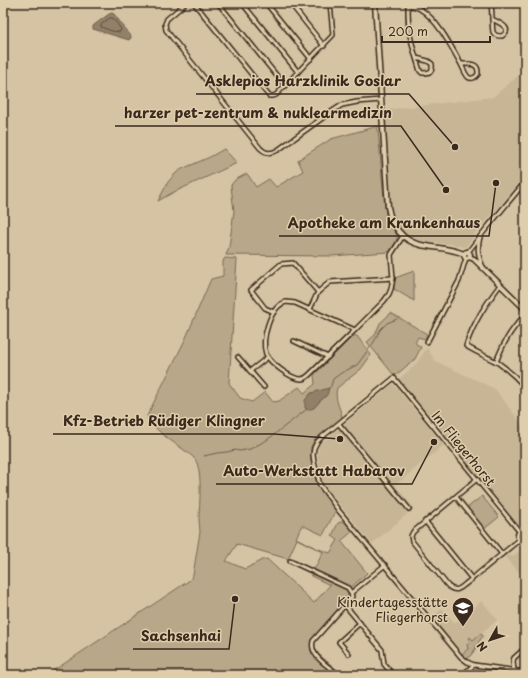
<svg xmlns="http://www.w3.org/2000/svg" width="528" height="678" font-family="'Playpen Sans',sans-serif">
  <rect width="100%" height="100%" fill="#d5c3a3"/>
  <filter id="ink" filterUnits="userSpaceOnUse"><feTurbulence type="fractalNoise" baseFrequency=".025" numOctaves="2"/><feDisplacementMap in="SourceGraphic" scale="8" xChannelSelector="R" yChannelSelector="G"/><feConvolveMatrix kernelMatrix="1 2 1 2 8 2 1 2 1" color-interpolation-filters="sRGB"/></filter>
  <g filter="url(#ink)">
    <g fill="#c7b596">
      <polygon points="525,70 525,177 493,214 487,219 479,227 469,243 465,247 451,244 436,243 435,242 433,242 433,243 420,241 405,235 397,227 390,212 384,128 384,110 493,97"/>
      <polygon points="427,348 435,361 495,389 525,429 525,528 520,529 398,380 416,364"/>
      <polygon points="393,384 444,445 395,485 414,508 372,544 324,485 320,471 318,456 319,445"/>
      <polygon points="525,548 525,583 520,577 522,575 505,556 507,554 510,556 512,557 522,549 524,549"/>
      <polygon points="482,601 496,618 497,620 468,644 468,649 462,654 431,618 442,609 455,623"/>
    </g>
    <g fill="#b9a78a" stroke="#7a6854" fill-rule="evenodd">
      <path d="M 378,126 L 377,130 L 378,130 C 381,158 382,187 386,215 L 388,222 L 397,235 L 397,238 L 396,242 L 389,252 L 331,256 L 226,255 L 229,247 L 234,211 L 232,195 L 231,185 L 235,180 L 246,174 L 248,175 L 256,187 L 269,179 L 276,187 L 303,171 L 298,160 L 331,139 Z"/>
      <polygon points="224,149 237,163 172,193 158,201 168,182 176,173 182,169 210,157"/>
      <path d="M 225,258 L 237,259 L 229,383 L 240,398 L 252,402 L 265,392 L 273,402 L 279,401 L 299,387 L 304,393 L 315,384 L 314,375 L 353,336 L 357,336 L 371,355 L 361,369 L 337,388 C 334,399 340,407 342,417 L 340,421 L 322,436 L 314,441 L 311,447 L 311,462 L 318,487 L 336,510 L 323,535 L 302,525 L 296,538 L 316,548 L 330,553 L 338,540 L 332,536 L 338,523 L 344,521 L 353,531 L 341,541 L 367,573 L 347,591 L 348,595 L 338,608 L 342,611 L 315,642 L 314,648 L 317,653 L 343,675 L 47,675 L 190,580 L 193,575 C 195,561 198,546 200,532 C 200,528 199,524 199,520 C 199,506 204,466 193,457 C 179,445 154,432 147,416 L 185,340 L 211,279 L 223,276 L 223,262 L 224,259 ZM 327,395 L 319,402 L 314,408 L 305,400 ZM 297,539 L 323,552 L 311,576 L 330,585 L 314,603 L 267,559 L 262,560 L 245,569 L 226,561 L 237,544 L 288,559 Z"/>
      <polygon points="414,271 414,301 394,289 395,278"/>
      <polygon points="391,313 427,334 425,339 418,337 415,343 421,347 415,359 396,375 393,374 367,342 375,335 380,323"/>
      <polygon points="482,496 499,517 484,529 467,508"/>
      <path d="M 481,633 L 483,636 C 477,643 475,653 467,659 L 462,654 L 468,649 L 467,644 L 470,642 L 469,639 L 470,637 L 473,640 Z"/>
    </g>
    <g fill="#928069" stroke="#6f5e4b">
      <polygon points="112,13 114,14 131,36 131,38 129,40 93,29 93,26 94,25 109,14"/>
      <polygon points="329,388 327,395 319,402 314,408 307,410 305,408 305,400 311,393"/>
    </g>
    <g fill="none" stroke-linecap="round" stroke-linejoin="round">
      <polygon stroke="#5e4c3c" stroke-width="1" points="110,18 113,18 121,29 120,32 112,31 101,27 101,25"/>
      <g stroke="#6f5e4b" stroke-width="1">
        <polyline points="328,389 331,386 333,379 341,373 357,365 374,342 380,330 387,323 397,319"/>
        <polyline points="204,456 217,453 227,452 235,450 240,451 250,449 267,440 307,409"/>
      </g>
      <g stroke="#3b2a1e" stroke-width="6">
        <g id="minor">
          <path d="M 186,3 L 167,19 L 165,24 L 166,30 L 260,148 C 266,154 271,154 278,150 L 328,114 L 342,105 L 357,102 L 381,100"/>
          <polyline points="194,3 269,96 273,96 276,95 333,35 330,3"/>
          <polyline points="218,3 285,86"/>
          <polyline points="242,3 298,72"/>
          <polyline points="266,3 311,59"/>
          <polyline points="290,3 324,46"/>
          <path d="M 491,3 C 492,8 492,28 493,32 C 495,36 498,36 502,36 C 514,28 499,23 492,19"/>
          <path d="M 408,5 C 412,6 417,7 420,9 C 437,19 451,46 461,64 C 463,68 465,74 468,77 C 472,80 476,77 478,74 C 479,62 469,64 461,64"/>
          <path d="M 408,5 C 408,18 408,31 412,43 C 414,52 417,61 420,71 L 422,73 C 430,73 433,72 432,64 L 428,61 L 416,58"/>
          <path d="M 480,237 C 477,248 478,256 483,267"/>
          <polyline points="468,252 486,229 525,182"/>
          <polyline points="523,257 525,254"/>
          <path d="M 500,285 C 486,304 473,323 466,346 C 476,352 487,357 497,362 C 507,369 517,378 525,387"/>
          <path d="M 286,302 L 295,303 L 355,330 L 309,375 C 307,377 304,379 301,379 C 291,379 270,363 266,354 C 261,340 270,306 286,302 Z"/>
          <polyline points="310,309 318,292 330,282 393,278"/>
          <polyline points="274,312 265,308 251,290 281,264 293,263 318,292"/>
          <polyline points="355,330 384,301 389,294 391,289 393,278 391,255 392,253 403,236"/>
          <polyline points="294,341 328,357"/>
          <polyline points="427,342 459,281 466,258"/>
          <polyline points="238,357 264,387"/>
          <path d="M 496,362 C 504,342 510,331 525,315"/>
          <polyline points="250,371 268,357"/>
          <polyline points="339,424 409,509"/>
          <path d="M 477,479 L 413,532 L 411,536 L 412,541 L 448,586 C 457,594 461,587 468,582 L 519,540"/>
          <polyline points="456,497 502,554"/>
          <polyline points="425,521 472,579"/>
          <path d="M 525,530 C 518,529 515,536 520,541 L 525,542"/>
          <polyline points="519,531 394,378 322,437 317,442 314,448 313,455 314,462 320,485 339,511 461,657 469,663 474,665 525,672"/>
          <path d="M 290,561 L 348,588 L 351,593 L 352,597 L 345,605 L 313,641 C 309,656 328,666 339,675"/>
          <polyline points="351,593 385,565"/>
          <polyline points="345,605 382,650 384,664 393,675"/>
          <polyline points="349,654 339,642 360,623"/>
          <polyline points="514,671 513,661 514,658 525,648"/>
          <polyline points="462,675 474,665"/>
        </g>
      </g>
      <g stroke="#3b2a1e" stroke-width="7">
        <g id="tertiary">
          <path d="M 375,3 L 388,207 C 391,225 402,241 421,245 C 435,248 451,248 464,254"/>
          <circle cx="467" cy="255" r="3"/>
          <polyline points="469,257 474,259 525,309"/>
        </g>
      </g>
      <use href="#minor" stroke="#dfcdab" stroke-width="3"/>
      <use href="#tertiary" stroke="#dfcdab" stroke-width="4"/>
    </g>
  </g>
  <defs>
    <g id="school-pin" transform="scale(1.15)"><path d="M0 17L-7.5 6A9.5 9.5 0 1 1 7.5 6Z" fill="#3b2a1e" stroke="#dfcdab"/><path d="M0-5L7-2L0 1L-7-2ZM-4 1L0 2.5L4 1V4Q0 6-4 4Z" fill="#fff"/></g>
  </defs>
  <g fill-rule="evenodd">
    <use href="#school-pin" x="463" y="608"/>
  </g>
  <g text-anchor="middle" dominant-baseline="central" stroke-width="3" stroke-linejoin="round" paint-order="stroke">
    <g font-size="13" fill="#3b2a1e" stroke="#dfcdab">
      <text transform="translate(464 448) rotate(51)">Im Fliegerhorst</text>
    </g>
    <g font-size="13" fill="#3b2a1e" stroke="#dfcdab" text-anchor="end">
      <text x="448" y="601">Kindertagesstätte<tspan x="448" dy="15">Fliegerhorst</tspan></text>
    </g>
  </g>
  <path fill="none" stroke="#3b2a1e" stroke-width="1.5" d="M455 147L409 94H196M446 190L401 126H115M496 183L489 236H279M340 439L274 434H53M434 442L412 484H216M235 599L229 649H133"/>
  <g fill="#3b2a1e" stroke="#dfcdab" stroke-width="1.5">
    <circle cx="455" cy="147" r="4"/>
    <circle cx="446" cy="190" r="4"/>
    <circle cx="496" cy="183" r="4"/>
    <circle cx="340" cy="439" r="4"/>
    <circle cx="434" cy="442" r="4"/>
    <circle cx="235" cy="599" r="4"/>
  </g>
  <g font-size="14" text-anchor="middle" font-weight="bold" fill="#3b2a1e" stroke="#dfcdab" stroke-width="3" stroke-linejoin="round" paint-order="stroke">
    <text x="303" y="86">Asklepios Harzklinik Goslar</text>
    <text x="258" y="118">harzer pet-zentrum &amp; nuklearmedizin</text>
    <text x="384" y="228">Apotheke am Krankenhaus</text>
    <text x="164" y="426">Kfz-Betrieb Rüdiger Klingner</text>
    <text x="314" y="476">Auto-Werkstatt Habarov</text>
    <text x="181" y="641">Sachsenhai</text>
  </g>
  <rect width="528" height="678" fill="none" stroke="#dfcdab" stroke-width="16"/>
  <rect x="8" y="8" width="512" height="662" fill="none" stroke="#3b2a1e" stroke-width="1.5" filter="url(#ink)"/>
  <g transform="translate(490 640) rotate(231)" stroke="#dfcdab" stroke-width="3" paint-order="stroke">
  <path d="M0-3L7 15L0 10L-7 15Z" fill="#3b2a1e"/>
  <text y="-6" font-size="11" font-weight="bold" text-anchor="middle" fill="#3b2a1e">N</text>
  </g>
  <path d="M382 36v6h108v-6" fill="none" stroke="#3b2a1e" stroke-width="2"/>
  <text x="388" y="36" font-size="12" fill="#3b2a1e" stroke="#dfcdab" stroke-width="3" paint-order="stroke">200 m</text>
</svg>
